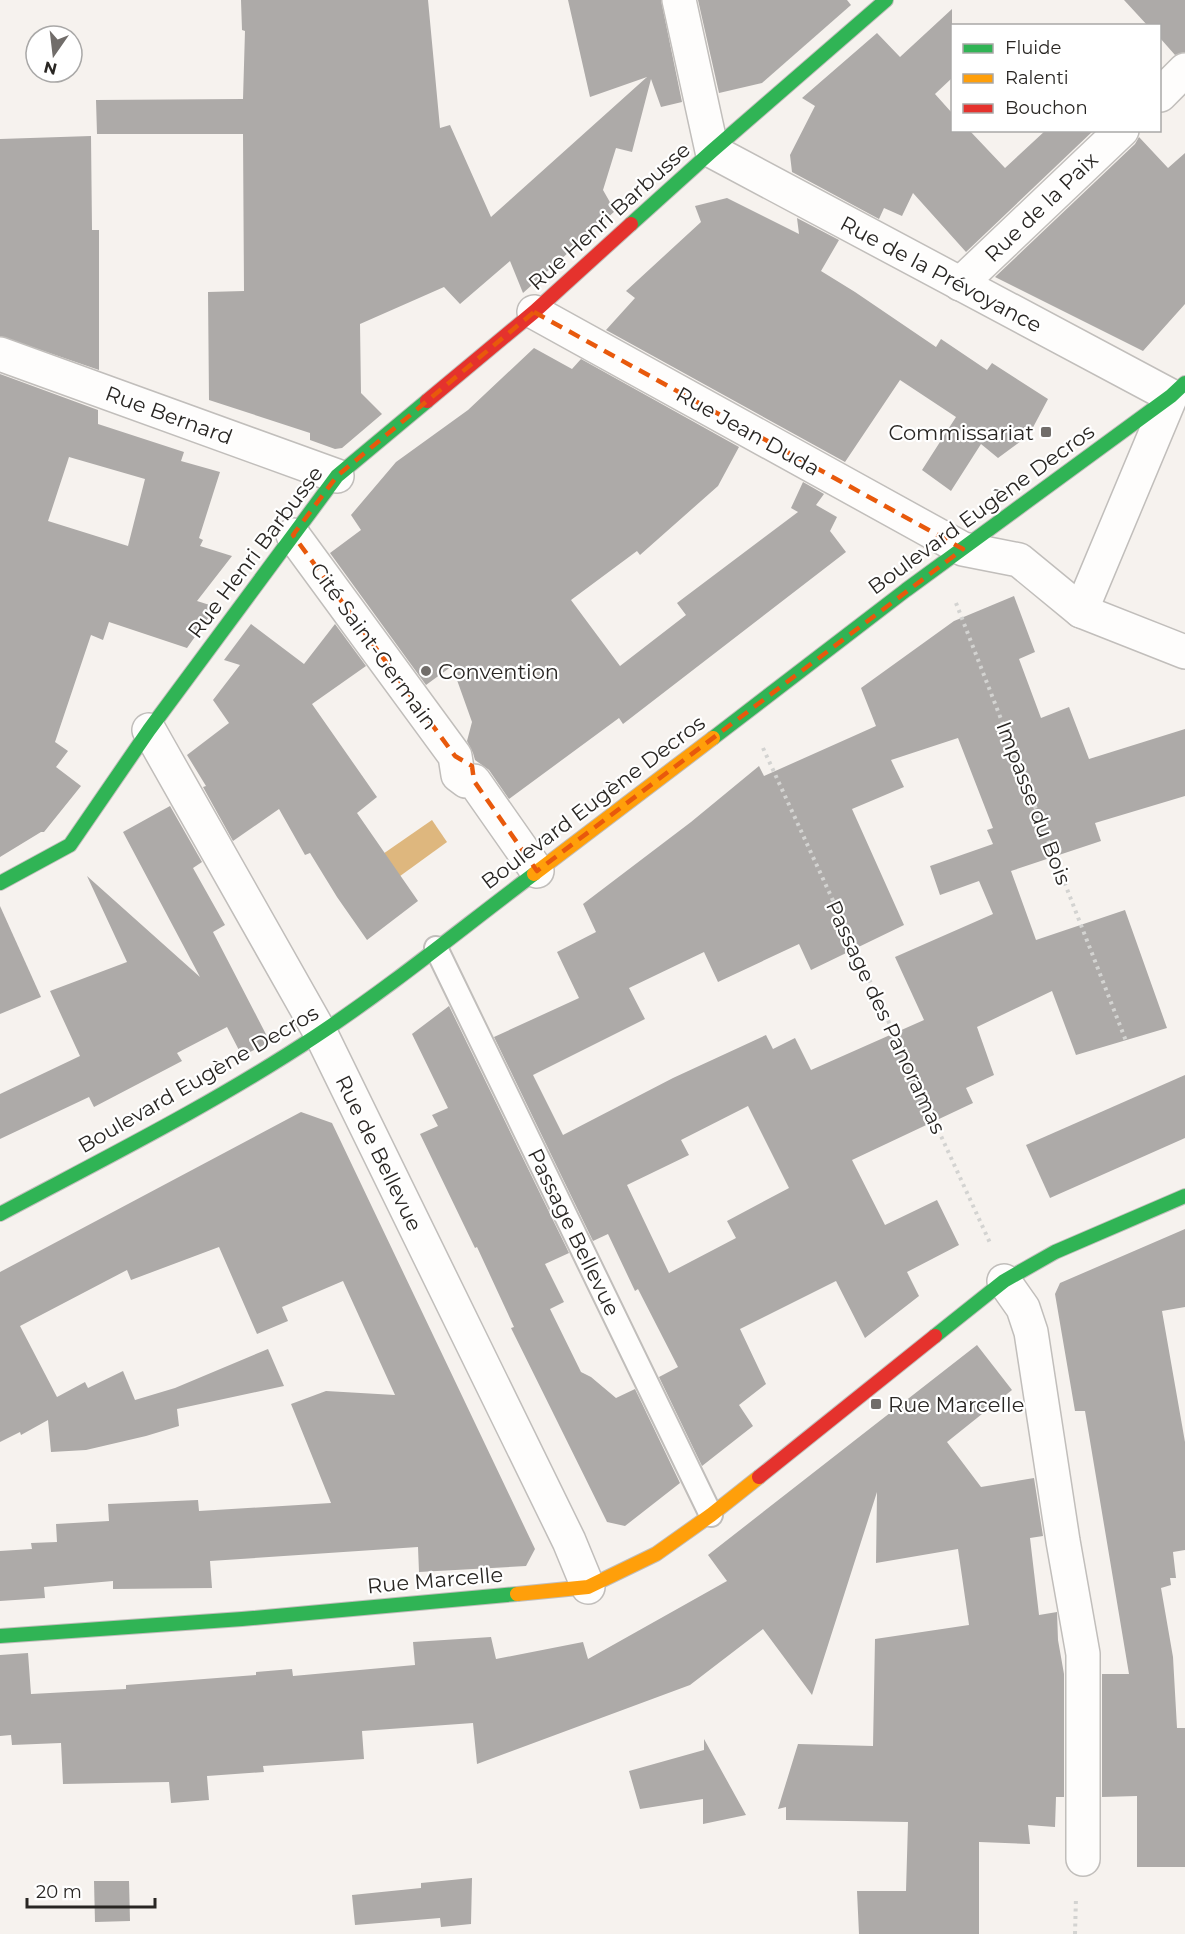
<svg xmlns="http://www.w3.org/2000/svg" width="1185" height="1934" font-family="Montserrat,sans-serif">
  <rect width="100%" height="100%" fill="#f6f2ee"/>
  <polygon fill="#deb77e" points="432,820 447,842 396,879 380,856"/>
  <g fill="#adaaa8" fill-rule="evenodd">
    <polygon points="241,0 428,0 440,128 450,125 491,217 647,77 590,97 568,0 661,0 682,102 661,107 651,79 632,152 616,148 603,190 615,211 523,293 510,261 460,304 444,287 360,324 361,393 382,414 342,448 335,449 310,440 310,433 209,400 208,292 244,291 243,134 97,134 96,100 243,99 245,31 242,30"/>
    <polygon points="698,0 847,0 851,5 762,83 719,93"/>
    <polygon points="1124,0 1185,0 1185,52 1175,55 1160,38 1160,26 1148,26"/>
    <polygon points="952,9 952,78 935,94 952,113 952,130 969,130 1005,168 1046,130 1094,130 966,252 913,193 902,216 884,208 879,219 792,172 790,155 815,106 802,98 877,33 900,57"/>
    <polygon points="91,136 92,230 99,230 99,370 0,336 0,139"/>
    <polygon points="1139,137 1168,168 1185,153 1185,304 1143,351 995,277 1135,144"/>
    <polygon points="727,198 799,234 797,218 839,240 821,271 855,292 936,347 941,339 987,370 992,363 1048,399 1029,435 998,458 981,444 951,491 922,470 956,417 900,380 845,462 606,330 635,298 626,291 701,222 695,206"/>
    <polygon points="534,348 572,369 581,359 739,447 718,486 640,555 637,551 571,600 620,666 686,615 677,603 798,512 791,508 803,482 824,494 816,505 837,517 830,531 846,552 623,724 619,718 509,799 489,770 475,760 473,753 467,741 472,722 452,666 426,685 330,553 361,530 351,515 396,462 468,410"/>
    <path d="M 0,374 L 98,410 L 98,424 L 184,452 L 181,461 L 220,472 L 199,538 L 203,540 L 200,546 L 232,556 L 197,601 L 216,607 L 187,648 L 109,622 L 103,640 L 91,635 L 55,742 L 68,751 L 56,767 L 81,786 L 44,832 L 41,832 L 0,857 ZM 69,457 L 145,479 L 128,546 L 48,521 Z"/>
    <path d="M 1014,596 L 1035,652 L 1019,659 L 1041,718 L 1069,707 L 1089,759 L 1185,729 L 1185,796 L 1095,823 L 1101,841 L 1011,871 L 1036,940 L 1125,910 L 1167,1028 L 1076,1055 L 1052,991 L 977,1027 L 994,1075 L 966,1088 L 973,1103 L 852,1160 L 885,1225 L 937,1200 L 959,1245 L 907,1272 L 919,1296 L 865,1338 L 836,1281 L 740,1329 L 766,1384 L 739,1405 L 753,1426 L 702,1466 L 659,1377 L 678,1367 L 638,1289 L 635,1291 L 608,1234 L 593,1241 L 494,1037 L 579,998 L 557,952 L 596,932 L 583,904 L 691,822 L 759,766 L 764,776 L 876,726 L 861,688 L 954,621 ZM 958,738 L 993,828 L 987,830 L 993,844 L 930,866 L 940,895 L 979,881 L 993,914 L 895,957 L 924,1020 L 811,1070 L 795,1038 L 773,1049 L 766,1035 L 673,1078 L 563,1135 L 533,1075 L 645,1019 L 629,988 L 704,952 L 718,982 L 799,944 L 811,970 L 904,925 L 852,809 L 904,787 L 891,760 ZM 748,1106 L 789,1188 L 727,1221 L 736,1238 L 669,1273 L 627,1185 L 689,1155 L 681,1140 Z"/>
    <polygon points="251,624 304,664 335,624 366,666 312,704 377,797 357,813 418,901 367,940 337,897 310,853 305,855 279,809 233,841 203,787 206,786 187,755 229,723 213,700 240,665 224,660"/>
    <polygon points="170,806 202,862 193,868 225,925 213,932 270,1042 242,1056 227,1027 177,1053 182,1061 94,1107 89,1097 0,1139 0,1094 80,1056 50,991 127,962 87,876 200,977 123,832"/>
    <polygon points="0,906 41,997 0,1014"/>
    <polygon points="449,1006 569,1253 545,1264 564,1302 550,1309 581,1372 591,1377 616,1398 635,1389 680,1483 625,1526 607,1522 511,1328 514,1327 477,1247 475,1248 420,1134 438,1126 432,1115 448,1108 412,1034"/>
    <polygon points="1185,1075 1185,1138 1050,1198 1026,1145"/>
    <polygon points="301,1112 332,1123 535,1549 526,1566 419,1572 418,1547 210,1561 212,1588 113,1589 113,1581 44,1587 45,1598 0,1601 0,1551 32,1549 31,1543 57,1542 56,1524 109,1521 108,1504 198,1500 199,1511 331,1503 291,1404 326,1391 395,1395 343,1281 282,1307 288,1321 257,1334 219,1247 131,1280 127,1270 20,1326 57,1397 85,1382 88,1388 123,1371 135,1400 175,1388 268,1349 284,1386 177,1409 179,1426 146,1436 86,1450 51,1452 48,1420 21,1435 20,1432 0,1442 0,1272"/>
    <polygon points="1185,1229 1185,1307 1162,1311 1185,1442 1185,1550 1173,1552 1176,1578 1170,1578 1171,1585 1161,1588 1173,1657 1177,1728 1185,1728 1185,1867 1137,1867 1137,1796 1102,1797 1102,1674 1129,1674 1085,1411 1075,1411 1055,1294 1060,1283"/>
    <polygon points="977,1345 1012,1390 947,1442 981,1487 1034,1478 1043,1536 1030,1538 1039,1615 1057,1612 1058,1640 1064,1674 1064,1797 1056,1797 1055,1827 1028,1825 1030,1844 979,1842 979,1934 859,1934 857,1891 906,1891 908,1822 786,1820 786,1807 778,1809 798,1744 873,1746 875,1639 969,1625 958,1549 876,1563 877,1492 812,1695 763,1629 690,1685 477,1764 473,1723 362,1731 364,1759 263,1766 264,1772 207,1776 209,1800 171,1803 169,1782 63,1784 61,1743 12,1745 11,1735 0,1736 0,1655 28,1653 31,1694 126,1689 126,1685 256,1675 256,1672 292,1669 293,1676 415,1665 413,1642 491,1637 496,1659 583,1642 588,1659 727,1581 708,1555"/>
    <polygon points="704,1739 746,1815 703,1824 703,1799 640,1809 629,1771 704,1750"/>
    <polygon points="472,1878 471,1924 441,1927 440,1918 355,1925 352,1895 421,1888 421,1883"/>
    <polygon points="94,1881 129,1881 130,1921 95,1922"/>
  </g>
  <g fill="none" stroke-linecap="round" stroke-linejoin="round">
    <g stroke="#c1bebb" stroke-width="26">
      <polyline id="lane" points="436,948 711,1515"/>
    </g>
    <g stroke="#c1bebb" stroke-width="36">
      <g id="street">
        <polyline points="679,0 712,151 1171,396 1081,611"/>
        <polyline points="1160,95 1185,70"/>
        <polyline points="960,284 1122,130"/>
        <polyline points="534,312 963,549 1019,560 1081,611 1185,652"/>
        <polyline points="0,354 337,476"/>
        <polyline points="293,535 455,756 458,775 466,781 474,781 537,871"/>
        <polyline points="149,730 321,1034 569,1541 588,1587"/>
        <polyline points="1004,1281 1023,1308 1031,1332 1063,1541 1083,1654 1083,1859"/>
      </g>
    </g>
    <g stroke="#c1bebb" stroke-width="16">
      <g id="fast">
        <polyline points="631,224 712,151 886,0"/>
        <polyline points="713,738 906,590 1171,396 1185,383"/>
        <polyline points="0,883 70,845 149,730 337,476 427,401"/>
        <path d="M 0,1214 C 107,1157 215,1103 316,1036 C 392,986 462,928 534,874"/>
        <polyline points="935,1336 1004,1281 1055,1252 1185,1196"/>
        <polyline points="0,1636 242,1619 517,1594"/>
      </g>
    </g>
    <g stroke="#c1bebb" stroke-width="16">
      <g id="slow">
        <polyline points="534,874 713,738"/>
        <polyline points="517,1594 588,1587 656,1554 711,1515 759,1477"/>
      </g>
    </g>
    <g stroke="#c1bebb" stroke-width="16">
      <g id="jam">
        <polyline points="427,401 534,312 631,224"/>
        <polyline points="759,1477 935,1336"/>
      </g>
    </g>
    <g stroke="#d3d3d1" stroke-width="4" stroke-dasharray="3 4.5" stroke-linecap="butt">
      <polyline points="956,603 1126,1041"/>
      <polyline points="763,748 991,1245"/>
      <polyline points="1075,1934 1076,1897"/>
    </g>
    <use href="#lane" stroke="#fefdfc" stroke-width="22"/>
    <use href="#street" stroke="#fefdfc" stroke-width="33"/>
    <use href="#fast" stroke="#30b455" stroke-width="14"/>
    <use href="#slow" stroke="#ff9f0a" stroke-width="14"/>
    <use href="#jam" stroke="#e5322d" stroke-width="14"/>
  </g>
  <path fill="none" stroke="#e8590c" stroke-width="4.5" stroke-dasharray="12 8" stroke-linejoin="round" d="M 534,312 L 963,549 L 537,871 L 474,781 L 472,766 L 455,756 L 293,535 L 337,476 Z"/>
  <g fill="#716d6a" stroke="#fff" stroke-width="2">
    <rect x="1040" y="426" width="12" height="12" rx="3"/>
    <circle cx="426" cy="671" r="6"/>
    <rect x="870" y="1398" width="12" height="12" rx="3"/>
  </g>
  <g text-anchor="middle" dominant-baseline="central" stroke-width="4.5" stroke-linejoin="round" paint-order="stroke">
    <g font-size="21" fill="#292623" stroke="#fff">
      <text transform="translate(1041 207) rotate(-44)">Rue de la Paix</text>
      <text transform="translate(609 216) rotate(-42)">Rue Henri Barbusse</text>
      <text transform="translate(941 274) rotate(28)">Rue de la Prévoyance</text>
      <text transform="translate(169 415) rotate(20)">Rue Bernard</text>
      <text transform="translate(748 431) rotate(29)">Rue Jean Duda</text>
      <text transform="translate(981 509) rotate(-36)">Boulevard Eugène Decros</text>
      <text transform="translate(255 552) rotate(-53)">Rue Henri Barbusse</text>
      <text transform="translate(374 646) rotate(54)">Cité Saint-Germain</text>
      <text transform="translate(593 802) rotate(-37)">Boulevard Eugène Decros</text>
      <text transform="translate(1034 803) rotate(69)">Impasse du Bois</text>
      <text transform="translate(886 1017) rotate(65)">Passage des Panoramas</text>
      <text transform="translate(198 1079) rotate(-30)">Boulevard Eugène Decros</text>
      <text transform="translate(379 1153) rotate(64)">Rue de Bellevue</text>
      <text transform="translate(574 1232) rotate(64)">Passage Bellevue</text>
      <text transform="translate(435 1580) rotate(-5)">Rue Marcelle</text>
    </g>
    <g font-size="21" fill="#292623" stroke="#fff" text-anchor="start">
      <text x="1034" y="432" text-anchor="end">Commissariat</text>
      <text x="438" y="671">Convention</text>
      <text x="888" y="1404">Rue Marcelle</text>
    </g>
  </g>
  <rect x="951" y="24" width="210" height="108" fill="#ffffff" stroke="#a9a8a7" stroke-width="1.5"/>
  <rect x="963" y="44" width="30" height="9" fill="#30b455" stroke="#a9a8a7" stroke-width="1.5"/>
  <text x="1005" y="54" font-size="18" fill="#292623">Fluide</text>
  <rect x="963" y="74" width="30" height="9" fill="#ff9f0a" stroke="#a9a8a7" stroke-width="1.5"/>
  <text x="1005" y="84" font-size="18" fill="#292623">Ralenti</text>
  <rect x="963" y="104" width="30" height="9" fill="#e5322d" stroke="#a9a8a7" stroke-width="1.5"/>
  <text x="1005" y="114" font-size="18" fill="#292623">Bouchon</text>
  <g transform="translate(54 54) rotate(194)"><circle r="28" fill="#ffffff" stroke="#a9a8a7" stroke-width="1.5"/>
  <path d="M0-4.5L10 22L0 15L-10 22Z" fill="#716d6a"/>
  <text y="-9" font-size="16" font-weight="bold" text-anchor="middle" fill="#292623">N</text>
  </g>
  <path d="M27 1898v9h128v-9" fill="none" stroke="#292623" stroke-width="3"/>
  <text x="36" y="1898" font-size="18" fill="#292623" stroke="#ffffff" stroke-width="4.5" paint-order="stroke">20 m</text>
</svg>
